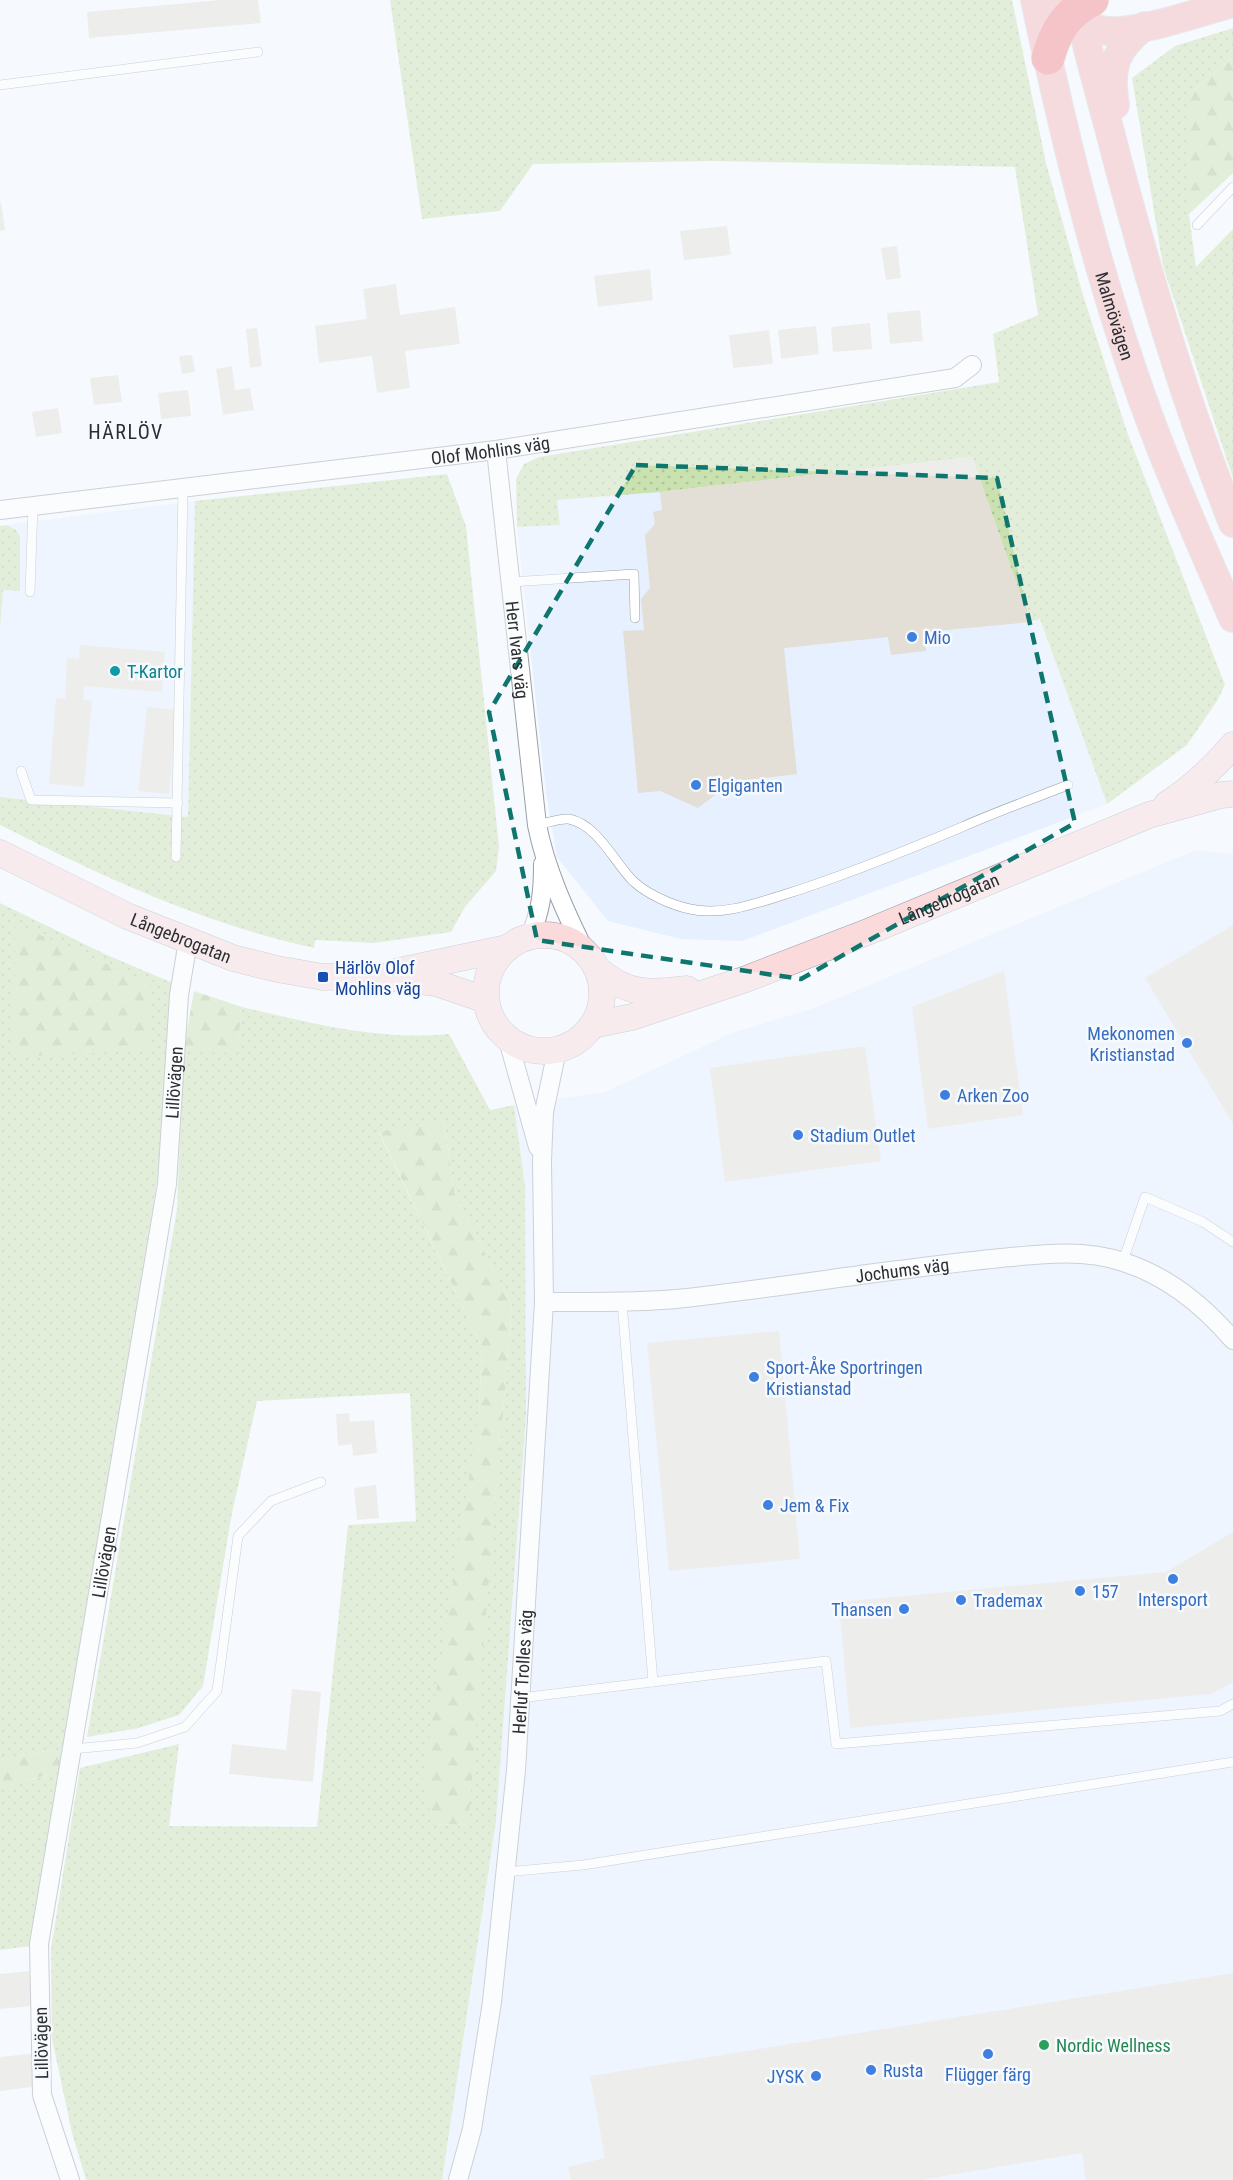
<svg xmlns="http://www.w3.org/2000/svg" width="1233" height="2180" font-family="'Roboto Condensed',sans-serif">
  <defs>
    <pattern id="grass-dots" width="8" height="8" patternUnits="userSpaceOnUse" patternTransform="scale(1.5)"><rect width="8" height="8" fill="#cae1b0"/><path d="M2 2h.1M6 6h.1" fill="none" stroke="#aec198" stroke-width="1.8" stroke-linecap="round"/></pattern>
    <pattern id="forest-firs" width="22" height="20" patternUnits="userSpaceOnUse" patternTransform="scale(1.5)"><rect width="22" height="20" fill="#cae1b0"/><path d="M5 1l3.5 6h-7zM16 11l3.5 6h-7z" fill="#aec198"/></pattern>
  </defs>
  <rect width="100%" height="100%" fill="#f6fafe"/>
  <g fill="#e6f0fe">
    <polygon points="972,457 1030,621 1040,619 1107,804 742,941 681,939 608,921 557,857 546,793 517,527 559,525 556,500 660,492"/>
    <polygon points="195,501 188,817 0,797 0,628 3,589 20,590 20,536 15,529 6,525"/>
    <polygon points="1196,850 1233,854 1233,2180 442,2180 496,1821 526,1416 525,1186 514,1105 605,1092 732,1033 814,1008"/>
  </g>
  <g fill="url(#grass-dots)" fill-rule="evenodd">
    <polygon points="390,0 1012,0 1046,163 1083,295 1127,432 1225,685 1217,701 1187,745 1107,804 1040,619 1030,622 972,457 660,492 557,500 560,525 517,527 516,479 524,464 539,457 999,382 993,334 1038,315 1015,167 712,161 533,164 500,211 422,219"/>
    <polygon points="1233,28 1233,57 1189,94 1189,214 1196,267 1233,229 1233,478 1163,266 1132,78 1175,46"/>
    <path d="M 447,474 L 466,526 L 499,847 L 496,871 L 465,907 L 451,932 L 374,943 L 315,940 L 314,948 C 204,924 101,876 0,825 L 0,797 L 188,817 L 195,501 Z"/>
    <polygon points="6,525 15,529 20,536 20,591 3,590 0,628 0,526"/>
    <polygon points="0,903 107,955 173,983 159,1169 66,1752 51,1750 0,1760"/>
    <path d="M 242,1007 C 310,1023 379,1041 449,1034 L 490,1110 L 514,1105 L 525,1186 L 526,1416 L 496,1821 L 442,2180 L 86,2180 L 72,2133 L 52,2039 L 51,1949 L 80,1768 L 179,1744 L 169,1826 L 317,1827 L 348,1525 L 416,1521 L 410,1393 L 257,1401 L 232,1513 L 203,1686 L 179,1715 L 139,1728 L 87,1737 L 177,1209 L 183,1052 L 237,1052 ZM 444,1121 L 455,1195 L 512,1306 L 467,1825 L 434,1824 L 479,1412 L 482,1347 L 379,1133 Z"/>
    <polygon points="58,1772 31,1946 0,1950 0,1788"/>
  </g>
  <g fill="url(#forest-firs)">
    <polygon points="1233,57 1233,173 1189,214 1189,94"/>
    <polygon points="15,924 152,984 151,1050 14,1057"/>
    <polygon points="194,991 242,1007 237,1053 183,1052"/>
    <polygon points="444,1121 455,1195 512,1306 468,1825 434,1824 422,1784 479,1412 482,1347 379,1132"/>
    <polygon points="51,1750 66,1752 58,1772 0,1788 0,1760"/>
  </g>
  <g fill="#e3ded6">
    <polygon points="221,0 258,0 261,23 89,38 87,12"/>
    <polygon points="1,202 5,230 0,231 0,203"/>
    <polygon points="727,226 731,255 684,260 680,231"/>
    <polygon points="897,246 901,278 886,280 881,248"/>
    <polygon points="650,269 653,300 598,307 594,276"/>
    <polygon points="396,284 400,315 455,307 460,344 405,351 410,388 377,393 372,356 319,363 315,326 367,319 363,289"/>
    <polygon points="920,310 923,341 890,344 887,313"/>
    <polygon points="870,323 872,349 833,352 831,327"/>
    <polygon points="816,326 819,354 781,359 778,330"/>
    <polygon points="257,328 262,366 250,368 246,329"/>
    <polygon points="769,330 773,364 733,368 729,335"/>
    <polygon points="192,355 195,372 182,374 179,356"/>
    <polygon points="232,366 235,390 250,388 254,410 223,415 216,369"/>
    <polygon points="118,375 122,402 94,405 90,378"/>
    <polygon points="188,390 191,416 161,419 158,393"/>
    <polygon points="58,408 62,433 36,437 32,412"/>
    <polygon points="972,457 1030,622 925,632 926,651 891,655 888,637 784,648 797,774 732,782 698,808 660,791 638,793 623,631 644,630 641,599 650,588 645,535 655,524 653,512 662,510 660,492"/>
    <polygon points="80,645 165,652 162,692 84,686 83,700 92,701 84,787 49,784 56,698 65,699 67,658 79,659"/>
    <polygon points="147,707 177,710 169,794 138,791"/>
    <polygon points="1233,925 1233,1124 1145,978"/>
    <polygon points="1004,971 1023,1115 928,1129 912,1007"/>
    <polygon points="865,1046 881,1161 725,1182 710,1068"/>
    <polygon points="779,1331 800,1559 669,1571 647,1343"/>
    <polygon points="349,1413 350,1422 374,1420 377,1453 353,1456 352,1444 338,1446 336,1414"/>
    <polygon points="376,1485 379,1518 357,1520 354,1488"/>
    <polygon points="1233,1532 1233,1682 1211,1694 850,1728 839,1602 1166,1572"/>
    <polygon points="292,1689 321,1692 313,1782 229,1774 232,1744 286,1750"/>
    <polygon points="29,1971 32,2006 0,2009 0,1974"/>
    <polygon points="1233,1973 1233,2180 1086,2180 1082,2153 920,2180 571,2180 568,2167 605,2158 590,2076"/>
    <polygon points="37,2053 40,2086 0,2091 0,2057"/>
  </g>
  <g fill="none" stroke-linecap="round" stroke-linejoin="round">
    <g stroke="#999fa6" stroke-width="10">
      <g id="service">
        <polyline points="0,85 258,52"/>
        <polyline points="1197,225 1233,187"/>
        <polyline points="511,582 634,574 635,618"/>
        <polyline points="30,592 33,506"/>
        <polyline points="21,771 31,800 178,803"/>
        <path d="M 537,825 C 547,823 559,818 569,819 C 598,825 614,862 633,881 C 647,894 671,905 690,909 C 721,916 754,904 783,895 C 844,876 903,852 962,827 C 996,812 1032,799 1068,785"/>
        <polyline points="176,857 183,488"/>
        <polyline points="1123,1261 1145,1197 1203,1222 1233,1242"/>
        <polyline points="622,1302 653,1682"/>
        <polyline points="520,1698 826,1661 836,1744 1220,1711 1233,1704"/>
        <polyline points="72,1749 137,1743 185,1727 217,1691 238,1536 271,1501 321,1482"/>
        <polyline points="505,1872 583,1865 1233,1762"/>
      </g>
    </g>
    <g stroke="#999fa6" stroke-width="20">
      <g id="minor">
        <path id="s1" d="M 496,450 L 537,825 C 546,870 565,911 585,952"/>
        <path id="s2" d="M 0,510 L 496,450 L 955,378 L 972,365"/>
        <path d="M 530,937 C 541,909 543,894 543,864"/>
        <polyline points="508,1040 538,1147"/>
        <path id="s3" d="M 544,1302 C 588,1302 632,1303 676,1299 C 742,1292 809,1282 875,1273 C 917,1268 959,1262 1001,1258 C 1042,1254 1084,1249 1123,1262 C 1168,1276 1203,1305 1233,1340"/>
        <path id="s4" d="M 70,2180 L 42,2095 L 39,1944 L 167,1184 L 179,995 L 188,941"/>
        <path id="s5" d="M 458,2180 L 472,2129 L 492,2002 L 516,1770 L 544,1302 L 542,1161 L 544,1112 L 557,1050"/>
      </g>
    </g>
    <g stroke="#999fa6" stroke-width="27">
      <g id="secondary">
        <path d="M 1167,804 C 1193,788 1213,768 1233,745"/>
        <path id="s6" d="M 0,853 L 127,916 L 233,958 L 277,969 L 323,977 L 376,976 L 436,983 L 486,1000"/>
        <circle cx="544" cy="993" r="58"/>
        <path d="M 597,969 C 628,995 648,994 687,989"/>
        <polyline points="399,971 507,948"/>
        <path id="s7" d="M 593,1025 L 632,1017 L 746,979 L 870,931 L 1149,815 L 1221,795 L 1233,794"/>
      </g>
    </g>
    <g stroke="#d5d5d6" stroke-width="30">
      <g id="primary">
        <path id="s8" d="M 1035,0 C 1065,140 1099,282 1149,417 C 1174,485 1204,551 1233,618"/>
        <path d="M 1055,0 C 1068,12 1080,24 1097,29 C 1127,39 1201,11 1233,3"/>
        <path d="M 1077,0 C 1087,54 1104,106 1117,159 C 1150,282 1186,405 1233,523"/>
        <path d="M 1115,105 C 1109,68 1115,48 1145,26"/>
      </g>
    </g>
    <g stroke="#d5d5d6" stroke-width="34">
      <path id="motorway" d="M 1048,58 C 1055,32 1067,12 1092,0"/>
    </g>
    <use href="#service" stroke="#fff" stroke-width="9"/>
    <use href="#minor" stroke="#fff" stroke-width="18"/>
    <use href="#secondary" stroke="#fbdadc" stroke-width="26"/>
    <use href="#primary" stroke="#f7b5b8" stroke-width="28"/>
    <use href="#motorway" stroke="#f18489" stroke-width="33"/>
  </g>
  <path d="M0 0H1233V2180H0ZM 636,465 L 997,478 L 1075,823 L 801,979 L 537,940 L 489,712 Z" fill="#f6fafe" fill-opacity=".55" fill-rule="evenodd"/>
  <path fill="none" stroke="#0f766e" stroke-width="4.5" stroke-dasharray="12 8" stroke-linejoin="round" d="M 636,465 L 997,478 L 1075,823 L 801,979 L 537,940 L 489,712 Z"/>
  <g fill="#3f7fe0" stroke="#f6fafe" stroke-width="2">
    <circle cx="912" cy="637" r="6"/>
    <circle cx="696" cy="785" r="6"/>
    <circle cx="1187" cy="1043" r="6"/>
    <circle cx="945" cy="1095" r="6"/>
    <circle cx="798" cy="1135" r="6"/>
    <circle cx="754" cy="1377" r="6"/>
    <circle cx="768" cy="1505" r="6"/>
    <circle cx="1173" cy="1579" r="6"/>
    <circle cx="1080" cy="1591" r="6"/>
    <circle cx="961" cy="1600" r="6"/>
    <circle cx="904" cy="1609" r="6"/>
    <circle cx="988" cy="2054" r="6"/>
    <circle cx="871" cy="2070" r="6"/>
    <circle cx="816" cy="2076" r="6"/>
  </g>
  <circle fill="#0f9aa8" stroke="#f6fafe" stroke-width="2" cx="115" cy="671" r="6"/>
  <rect fill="#1a4fb4" stroke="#f6fafe" stroke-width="2" x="317" y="971" width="12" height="12" rx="3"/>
  <circle fill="#2e9e5b" stroke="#f6fafe" stroke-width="2" cx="1044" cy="2045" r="6"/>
  <g text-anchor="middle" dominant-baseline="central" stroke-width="5" stroke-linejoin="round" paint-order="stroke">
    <g font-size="18" fill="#2c2e31" stroke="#f6fafe">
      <text stroke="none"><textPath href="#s8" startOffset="326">Malmövägen</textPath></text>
      <text stroke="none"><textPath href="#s2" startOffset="494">Olof Mohlins väg</textPath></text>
      <text stroke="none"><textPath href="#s1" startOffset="201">Herr Ivars väg</textPath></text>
      <text stroke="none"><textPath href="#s7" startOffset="378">Långebrogatan</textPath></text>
      <text stroke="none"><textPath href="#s6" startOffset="200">Långebrogatan</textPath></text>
      <text stroke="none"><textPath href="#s4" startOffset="1113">Lillövägen</textPath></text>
      <text stroke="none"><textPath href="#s3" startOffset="360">Jochums väg</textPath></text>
      <text stroke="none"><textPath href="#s4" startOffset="628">Lillövägen</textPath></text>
      <text stroke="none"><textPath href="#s5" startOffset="513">Herluf Trolles väg</textPath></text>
      <text transform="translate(41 2043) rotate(-91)">Lillövägen</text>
    </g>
    <g font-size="18" fill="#366cbe" stroke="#f6fafe" text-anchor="start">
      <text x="924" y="637">Mio</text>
      <text x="708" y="785">Elgiganten</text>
      <text x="1175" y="1033" text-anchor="end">Mekonomen<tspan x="1175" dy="21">Kristianstad</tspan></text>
      <text x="957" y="1095">Arken Zoo</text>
      <text x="810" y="1135">Stadium Outlet</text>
      <text x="766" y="1367">Sport-Åke Sportringen<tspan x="766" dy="21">Kristianstad</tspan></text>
      <text x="780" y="1505">Jem &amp; Fix</text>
      <text x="1092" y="1591">157</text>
      <text x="1173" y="1599" text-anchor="middle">Intersport</text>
      <text x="973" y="1600">Trademax</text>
      <text x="892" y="1609" text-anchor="end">Thansen</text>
      <text x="883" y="2070">Rusta</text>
      <text x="988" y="2074" text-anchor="middle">Flügger färg</text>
      <text x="804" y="2076" text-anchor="end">JYSK</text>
    </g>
    <g font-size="18" fill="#0d838f" stroke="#f6fafe" text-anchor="start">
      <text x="127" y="671">T-Kartor</text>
    </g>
    <g font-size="18" fill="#164399" stroke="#f6fafe" text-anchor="start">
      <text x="335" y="967">Härlöv Olof<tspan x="335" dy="21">Mohlins väg</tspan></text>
    </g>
    <g font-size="18" fill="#27864d" stroke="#f6fafe" text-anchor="start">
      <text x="1056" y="2045">Nordic Wellness</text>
    </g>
    <g font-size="20" letter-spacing="1.5" fill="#2c2e31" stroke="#f6fafe">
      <text x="126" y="432">HÄRLÖV</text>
    </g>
  </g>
</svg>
